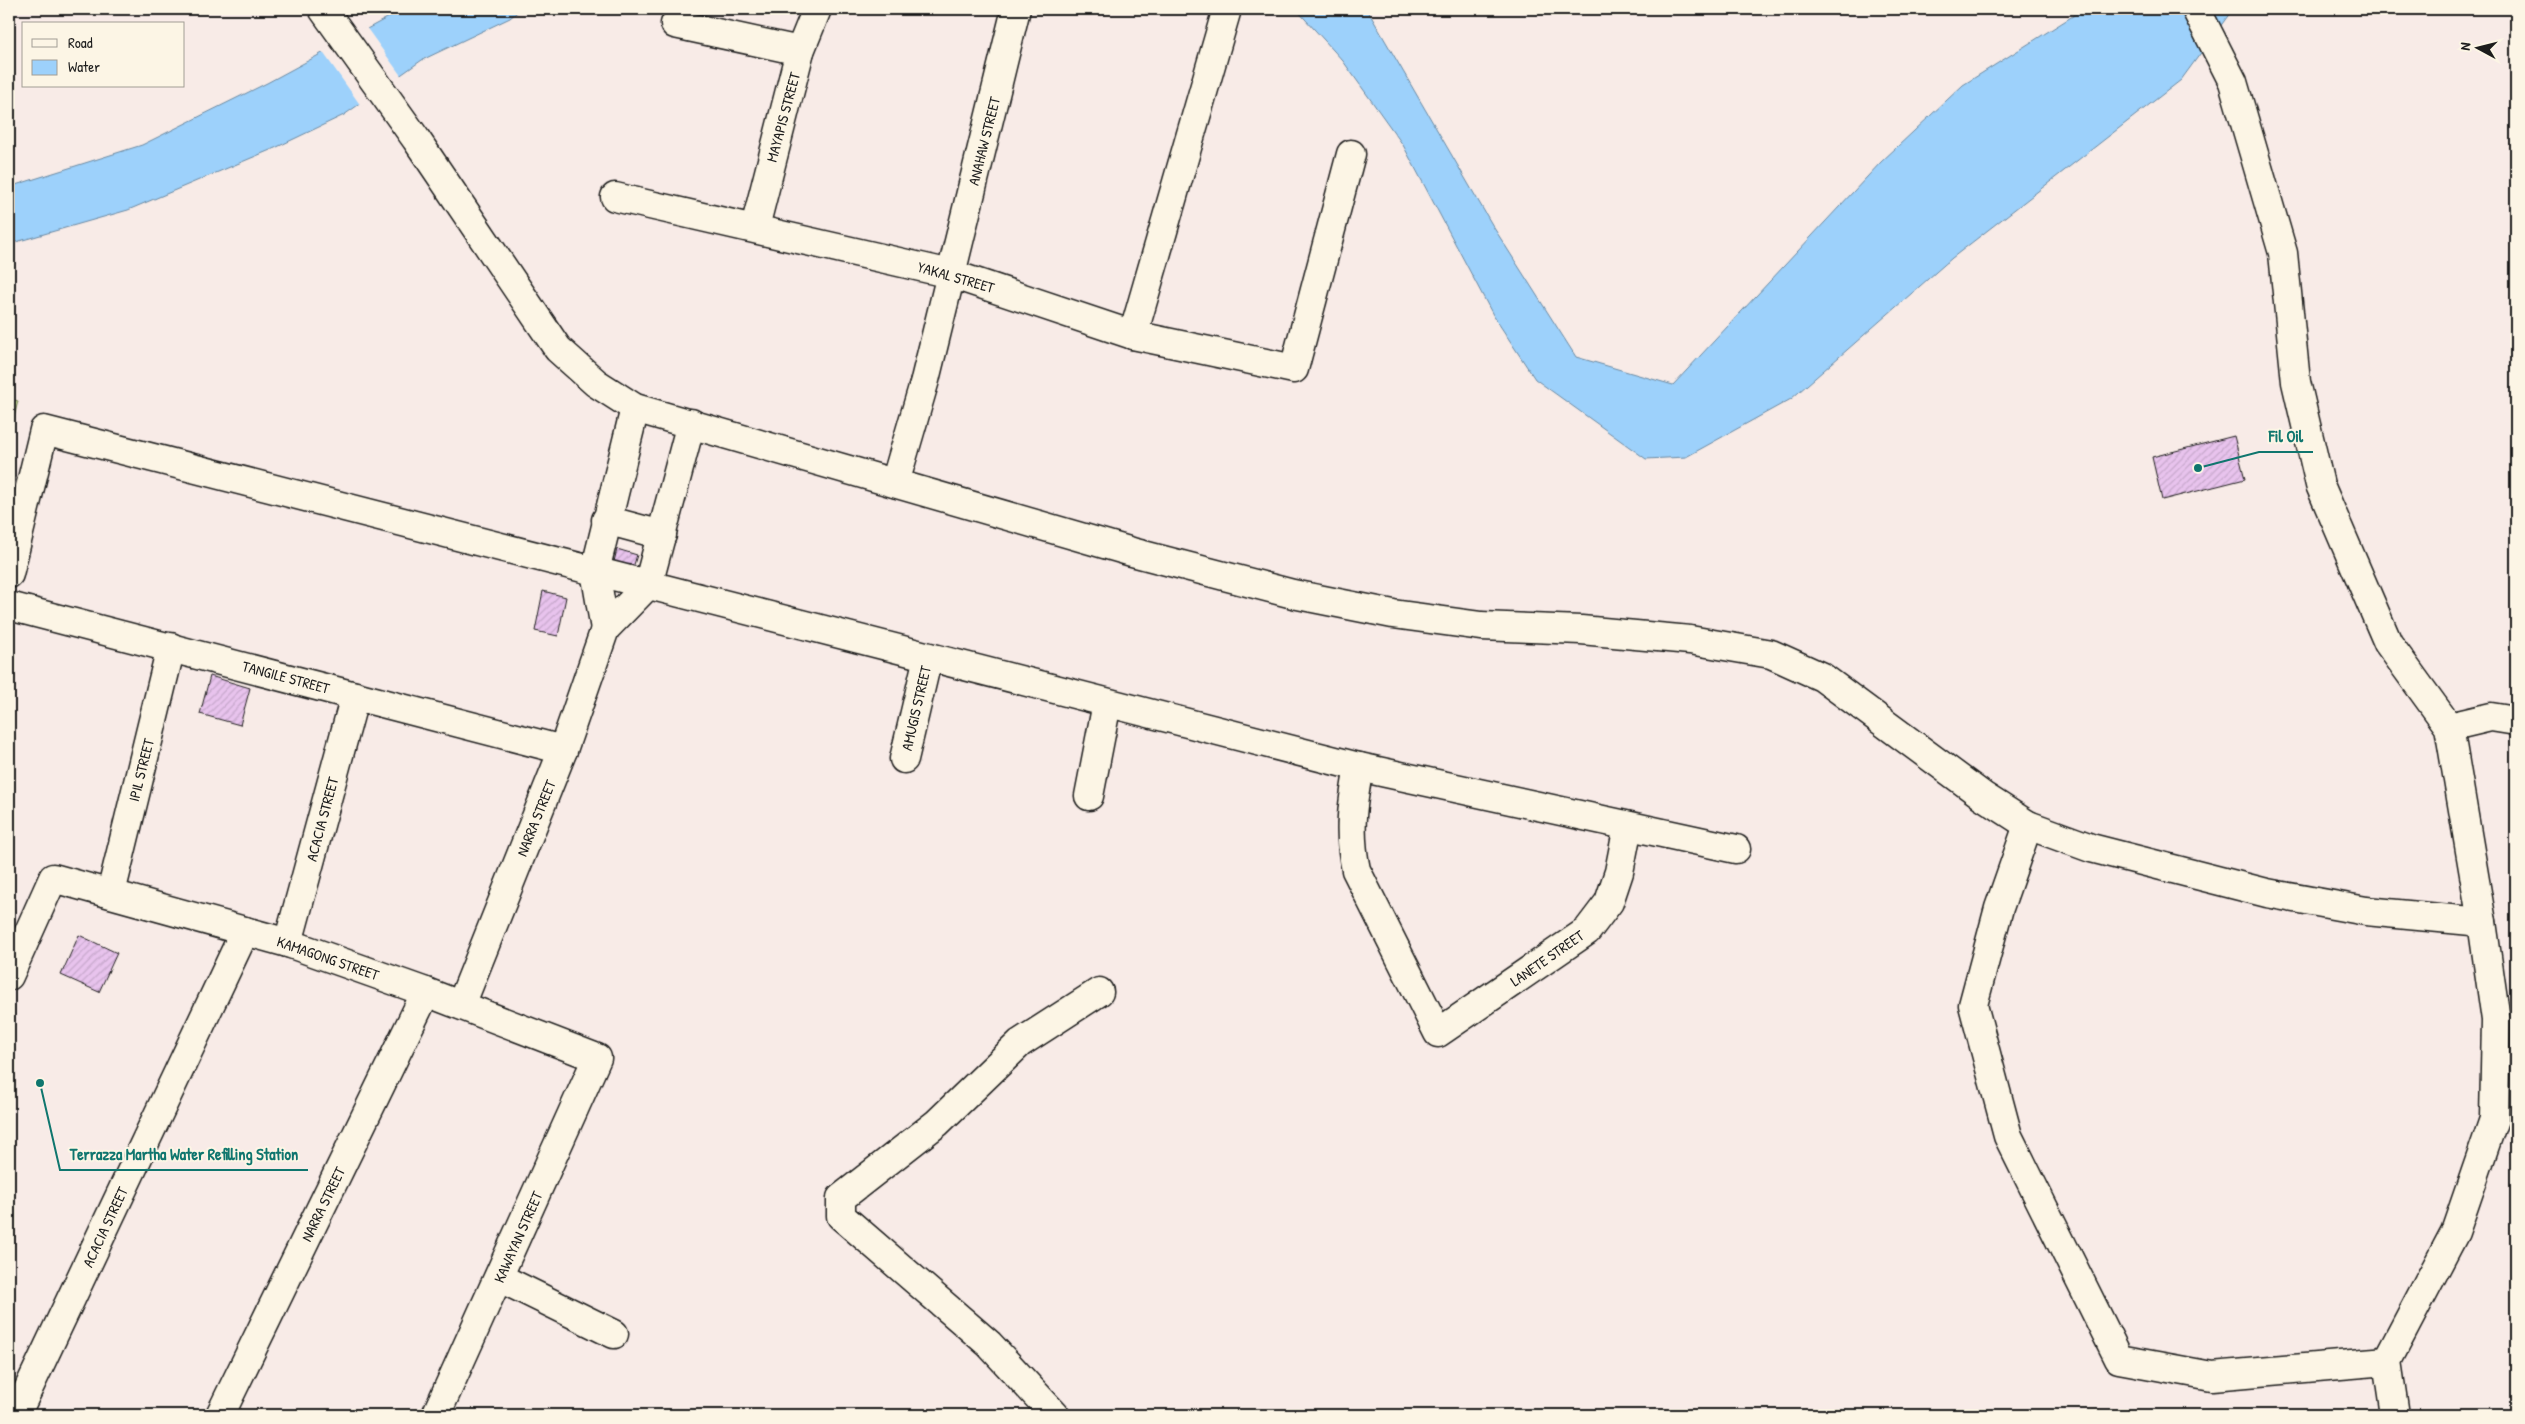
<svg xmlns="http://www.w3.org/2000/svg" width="2525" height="1424" font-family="'Patrick Hand',sans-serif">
  <defs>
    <pattern id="building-hatch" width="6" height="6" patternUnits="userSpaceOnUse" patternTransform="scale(1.25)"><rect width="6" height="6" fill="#e8c3ed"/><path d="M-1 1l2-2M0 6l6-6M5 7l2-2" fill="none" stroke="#c6a7cb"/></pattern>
  </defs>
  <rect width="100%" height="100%" fill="#f8ebe7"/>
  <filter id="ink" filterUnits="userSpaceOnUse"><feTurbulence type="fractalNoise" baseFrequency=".02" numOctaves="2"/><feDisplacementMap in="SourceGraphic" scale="10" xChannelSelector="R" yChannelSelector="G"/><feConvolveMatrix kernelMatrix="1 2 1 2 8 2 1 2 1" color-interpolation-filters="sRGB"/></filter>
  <g filter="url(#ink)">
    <polygon fill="#c6db91" stroke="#717c56" points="9,398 18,401 9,438"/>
    <g fill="#9dd1fb" stroke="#6989a2">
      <polygon points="400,9 521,9 510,18 422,60 344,115 275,148 128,210 9,244 9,187 142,145 267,83 389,17"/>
      <polygon points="1296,9 1365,9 1368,11 1494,228 1576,357 1673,385 1881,162 1963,85 2084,9 2233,9 2181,80 1952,258 1791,399 1686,457 1646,459 1535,379 1493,315 1403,145 1343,61"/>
    </g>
    <polygon fill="#f8ebe7" points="366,27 402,77 361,106 322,51"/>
    <g fill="url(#building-hatch)" stroke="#1c1c1c">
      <polygon points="2234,436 2245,479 2162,500 2152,457"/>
      <polygon points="617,549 637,555 632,571 613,566"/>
      <polygon points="543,591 566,597 558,636 535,631"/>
      <polygon points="210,676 250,688 240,725 200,714"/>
      <polygon points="79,935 117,953 99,992 61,975"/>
    </g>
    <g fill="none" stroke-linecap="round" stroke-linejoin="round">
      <g stroke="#1c1c1c" stroke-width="31">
        <g id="minor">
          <polyline points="675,24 800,51"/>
          <polyline points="615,197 951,274 1133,335 1294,369 1351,154"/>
          <polyline points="755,227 800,51 817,9"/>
          <polyline points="1133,335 1227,9"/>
          <polyline points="895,483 925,380 1016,9"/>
          <polyline points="606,520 662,535"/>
          <polyline points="9,574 44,430 1359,767 1736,849"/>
          <polyline points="9,606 563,750"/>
          <polyline points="605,629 595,571 635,408"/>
          <polyline points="904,759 928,657"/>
          <path d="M 1359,767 C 1352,805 1348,832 1356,870 L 1438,1033 L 1587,931 L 1609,902 L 1619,872 L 1628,826"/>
          <polyline points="1089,796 1107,703"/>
          <polyline points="2028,825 1999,908 1973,1005 2008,1136 2119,1359 2212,1376 2387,1361"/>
          <polyline points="111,893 171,647"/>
          <polyline points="288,943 355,696"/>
          <polyline points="9,976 53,878 288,943 426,992 597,1058 436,1415"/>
          <polyline points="461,1005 563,750 605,629 648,585 691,423"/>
          <polyline points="500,1278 614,1334"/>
          <polyline points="16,1415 245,931"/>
          <polyline points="220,1415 426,992"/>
          <polyline points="1055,1415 989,1344 841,1216 841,1198 937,1123 1020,1043 1099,992"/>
        </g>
      </g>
      <g stroke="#1c1c1c" stroke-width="31">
        <g id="tertiary">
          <polyline points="323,9 416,139 558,349 596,383 635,408 1132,552 1293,594 1393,614 1481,626 1581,630 1690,640 1771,654 1822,677 1983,796 2028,825 2091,848 2267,893 2366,911 2482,922"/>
          <polyline points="2196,9 2233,82 2283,253 2296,382 2320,485 2388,643 2449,727 2482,922 2496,1020 2494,1119 2455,1232 2387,1361 2395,1415"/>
          <polyline points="2449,727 2491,717 2516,721"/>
        </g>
      </g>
      <use href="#minor" stroke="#fcf5e5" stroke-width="28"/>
      <use href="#tertiary" stroke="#fcf5e5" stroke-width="28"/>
    </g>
  </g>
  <g text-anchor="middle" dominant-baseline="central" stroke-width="4" stroke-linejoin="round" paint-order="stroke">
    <g font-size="15" fill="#1c1c1c" stroke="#fcf5e5">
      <text transform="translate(783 117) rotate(-75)">MAYAPIS STREET</text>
      <text transform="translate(984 141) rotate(-76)">ANAHAW STREET</text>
      <text transform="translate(956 277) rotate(16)">YAKAL STREET</text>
      <text transform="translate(286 677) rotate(15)">TANGILE STREET</text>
      <text transform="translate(916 708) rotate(-77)">AMUGIS STREET</text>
      <text transform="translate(141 770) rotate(-76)">IPIL STREET</text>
      <text transform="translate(536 818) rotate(-68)">NARRA STREET</text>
      <text transform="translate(322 819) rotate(-75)">ACACIA STREET</text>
      <text transform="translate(328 958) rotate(19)">KAMAGONG STREET</text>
      <text transform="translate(1547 958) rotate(-35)">LANETE STREET</text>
      <text transform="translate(323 1204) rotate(-64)">NARRA STREET</text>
      <text transform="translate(105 1227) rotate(-65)">ACACIA STREET</text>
      <text transform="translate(518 1237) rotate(-66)">KAWAYAN STREET</text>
    </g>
  </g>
  <path fill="none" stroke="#0f766e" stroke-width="2" d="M2198 468L2259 452H2313M40 1083L60 1170H308"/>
  <g fill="#0f766e" stroke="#fcf5e5" stroke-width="2">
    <circle cx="2198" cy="468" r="5"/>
    <circle cx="40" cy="1083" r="5"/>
  </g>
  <g font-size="16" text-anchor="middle" font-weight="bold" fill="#0f766e" stroke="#fcf5e5" stroke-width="4" stroke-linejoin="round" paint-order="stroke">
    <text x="2286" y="442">Fil Oil</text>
    <text x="184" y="1160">Terrazza Martha Water Refilling Station</text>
  </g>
  <rect width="2525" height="1424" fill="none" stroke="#fcf5e5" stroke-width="30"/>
  <rect x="15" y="15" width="2495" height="1394" fill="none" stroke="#1c1c1c" stroke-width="2" filter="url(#ink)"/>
  <rect x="22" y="22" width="162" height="65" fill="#fcf5e5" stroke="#a29e95"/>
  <rect x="32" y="39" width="25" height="8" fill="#fcf5e5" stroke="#a29e95"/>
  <text x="68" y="48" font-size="15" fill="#1c1c1c">Road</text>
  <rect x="32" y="60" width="25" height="15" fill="#9dd1fb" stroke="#a29e95"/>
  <text x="68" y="72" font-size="15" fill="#1c1c1c">Water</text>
  <g transform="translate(2478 48) rotate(277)" stroke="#fcf5e5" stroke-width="4" paint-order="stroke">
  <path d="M0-4L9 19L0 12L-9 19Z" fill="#1c1c1c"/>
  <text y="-8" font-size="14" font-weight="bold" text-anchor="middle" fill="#1c1c1c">N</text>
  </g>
</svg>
